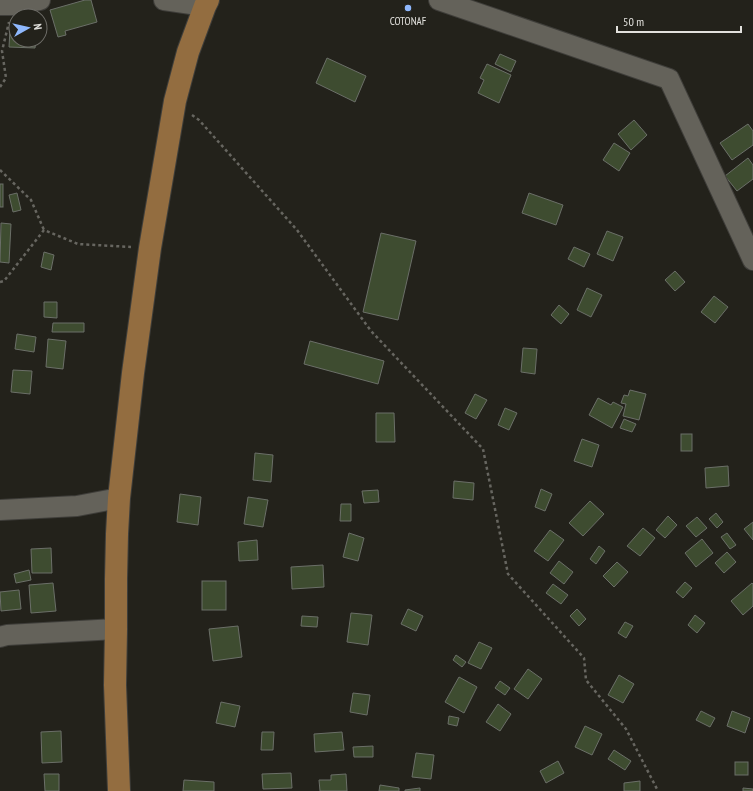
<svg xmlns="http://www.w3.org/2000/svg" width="753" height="791" font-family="'PT Sans Narrow',sans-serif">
  <rect width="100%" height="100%" fill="#23221b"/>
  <g fill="#3e4c30" stroke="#6b6f68">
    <polygon points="85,0 91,0 97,22 65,31 66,35 58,37 50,10"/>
    <polygon points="10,29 16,29 16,40 36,40 35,48 9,47"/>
    <polygon points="500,54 516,61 511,72 495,64"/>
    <polygon points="327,58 366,76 355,102 316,83"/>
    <polygon points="487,64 511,75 499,103 478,93 484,80 480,78"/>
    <polygon points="634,120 647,135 631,150 618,134"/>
    <polygon points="748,124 753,131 753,145 732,160 720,143"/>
    <polygon points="614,143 630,153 619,171 603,160"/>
    <polygon points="748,158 753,165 753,179 737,191 725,176"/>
    <rect x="0" y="184" width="3" height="23"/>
    <polygon points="17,193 21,210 13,212 9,195"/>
    <polygon points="529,193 563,205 556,225 522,213"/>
    <polygon points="1,223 11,224 9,263 0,262"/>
    <polygon points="607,231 623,237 613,261 597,254"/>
    <polygon points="381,233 416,241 398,320 363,312"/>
    <polygon points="574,247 590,254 584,267 568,259"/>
    <polygon points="44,252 54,255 51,270 41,267"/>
    <polygon points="675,271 685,282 675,291 665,280"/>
    <polygon points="587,288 602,295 591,317 577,310"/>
    <polygon points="714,296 728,307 715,323 701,312"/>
    <polygon points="44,302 57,302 57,318 44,317"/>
    <polygon points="559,305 569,314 561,324 551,315"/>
    <polygon points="53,323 84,323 84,332 52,332"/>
    <polygon points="17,334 36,337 34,352 15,349"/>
    <polygon points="48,339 66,341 63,369 46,367"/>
    <polygon points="310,341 384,361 378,384 304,364"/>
    <polygon points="523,348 537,349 535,374 521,372"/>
    <polygon points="13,370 32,371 30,394 11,392"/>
    <polygon points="630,390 646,394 639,420 623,416 626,404 621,403 624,395 628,396"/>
    <polygon points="475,394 487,400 476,419 465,413"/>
    <polygon points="598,398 611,405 613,402 623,407 612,428 589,415"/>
    <polygon points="505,408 517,413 509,430 498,425"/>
    <polygon points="376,413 394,413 395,442 376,442"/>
    <polygon points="624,419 636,424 632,432 620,428"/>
    <rect x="681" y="434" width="11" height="17"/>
    <polygon points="582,439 599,445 592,467 574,461"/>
    <polygon points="255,453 273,455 271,482 253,480"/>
    <polygon points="728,466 729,486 706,488 705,468"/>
    <polygon points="454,481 474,483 473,500 453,498"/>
    <polygon points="541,489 552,494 545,511 535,507"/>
    <polygon points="378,490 379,502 364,503 362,491"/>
    <polygon points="180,494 201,497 198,525 177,522"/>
    <polygon points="248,497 268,500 263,527 244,524"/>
    <polygon points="590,501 604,514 583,536 569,523"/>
    <polygon points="341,504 351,504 351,521 340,521"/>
    <polygon points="716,513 723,522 717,528 709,519"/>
    <polygon points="668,516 677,525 665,538 656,530"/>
    <polygon points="697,517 707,528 696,537 686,526"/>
    <polygon points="753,522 753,540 744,529"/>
    <polygon points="643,528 655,538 640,556 627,546"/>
    <polygon points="550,530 564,540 548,561 534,551"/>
    <polygon points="349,533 364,538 358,561 343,557"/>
    <polygon points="727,533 736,545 730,549 721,537"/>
    <polygon points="702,539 713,553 696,567 685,553"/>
    <polygon points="257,540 258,560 239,561 238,542"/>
    <polygon points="599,546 605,551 596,564 590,559"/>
    <polygon points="51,548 52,573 32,573 31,549"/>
    <polygon points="727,552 736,562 724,573 715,563"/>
    <polygon points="559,561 573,572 564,584 550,573"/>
    <polygon points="617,562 628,572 614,587 603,576"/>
    <polygon points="323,565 324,587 292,589 291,567"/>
    <polygon points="29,570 31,580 16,583 14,574"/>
    <rect x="202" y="581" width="24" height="29"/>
    <polygon points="685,582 692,588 683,598 676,592"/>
    <polygon points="53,583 56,611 31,613 29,585"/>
    <polygon points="752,583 753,584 753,606 743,615 731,601"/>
    <polygon points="553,584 568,595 561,604 546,593"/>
    <polygon points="19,590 21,609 1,611 0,592"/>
    <polygon points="408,609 423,616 416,631 401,624"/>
    <polygon points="577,609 586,619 579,626 570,616"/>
    <polygon points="351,613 372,615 368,645 347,642"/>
    <polygon points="695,615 705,623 697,633 688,625"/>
    <polygon points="302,616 318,617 317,627 301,626"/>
    <polygon points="625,622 633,626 626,638 618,633"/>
    <polygon points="238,626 242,657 213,661 209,629"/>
    <polygon points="479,642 492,648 481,669 468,663"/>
    <polygon points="456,655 466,662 462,667 453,660"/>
    <polygon points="528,669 542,679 528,699 514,689"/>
    <polygon points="619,675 634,684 623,703 608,695"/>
    <polygon points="459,677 477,687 464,713 445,702"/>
    <polygon points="500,681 510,688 505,695 495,688"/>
    <polygon points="353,693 370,695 367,715 350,712"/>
    <polygon points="221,702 240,706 235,727 216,723"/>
    <polygon points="498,704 511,714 500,731 486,722"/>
    <polygon points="701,711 715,718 710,727 696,720"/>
    <polygon points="732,711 750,718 745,733 727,726"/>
    <polygon points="449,716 459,718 457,726 448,724"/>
    <polygon points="585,726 602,734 592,755 575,747"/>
    <polygon points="61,731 62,762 42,763 41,732"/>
    <polygon points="262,732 274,732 273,750 261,750"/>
    <polygon points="342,732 344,750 315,752 314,734"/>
    <polygon points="373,746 373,757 354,757 353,747"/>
    <polygon points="614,750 631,761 625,770 608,759"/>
    <polygon points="416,753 434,755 431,779 412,777"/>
    <polygon points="558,761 564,773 546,783 540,771"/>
    <rect x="735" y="762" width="13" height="13"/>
    <polygon points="291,773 292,788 263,789 262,774"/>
    <polygon points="44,774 59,774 59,791 45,791"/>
    <polygon points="346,774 347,791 320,791 319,780 331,780 331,775"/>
    <polygon points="184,780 214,782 214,791 183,791"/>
    <polygon points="640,781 640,791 624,791 624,783"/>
    <polygon points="380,785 399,788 399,791 379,791"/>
    <polygon points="420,788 420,791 405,791 405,790"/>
    <polygon points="743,788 753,789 753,791 743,791"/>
  </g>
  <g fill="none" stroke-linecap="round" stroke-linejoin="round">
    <g stroke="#3f3e3a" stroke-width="22">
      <g id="street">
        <polyline points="164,0 205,6"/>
        <polyline points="439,0 669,79 753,260"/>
        <polyline points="0,5 13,5 40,0"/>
        <polyline points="0,510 77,506 119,498"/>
        <polyline points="0,637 7,635 116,629"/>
      </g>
    </g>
    <g stroke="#3f3e3a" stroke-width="24">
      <polyline id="primary" points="119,791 115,685 116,629 116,579 117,534 119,498 133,373 150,248 175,101 188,52 205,6 208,0"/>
    </g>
    <g stroke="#676660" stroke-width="2.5" stroke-dasharray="3 3" stroke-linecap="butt">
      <polyline points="0,87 6,78 2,51 9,22"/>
      <polyline points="192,115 199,120 297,230 371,331 483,449 508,574 584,658 586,680 626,729 658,791"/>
      <polyline points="0,170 31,200 44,230"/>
      <polyline points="0,282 4,281 44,230 78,244 131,247"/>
    </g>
    <use href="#street" stroke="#64625a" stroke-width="20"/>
    <use href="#primary" stroke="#936d40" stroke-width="22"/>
  </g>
  <circle fill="#8fb8fd" stroke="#23221b" stroke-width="1.5" cx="408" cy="8" r="4"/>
  <g text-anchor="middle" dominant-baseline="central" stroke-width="3.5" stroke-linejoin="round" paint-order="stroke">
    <g font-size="11" fill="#e2e1dd" stroke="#23221b">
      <text x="408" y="21">COTONAF</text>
    </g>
  </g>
  <g transform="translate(28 28) rotate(82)"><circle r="19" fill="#23221b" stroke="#6f6e69"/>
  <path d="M0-3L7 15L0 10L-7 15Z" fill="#8fb8fd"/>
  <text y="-6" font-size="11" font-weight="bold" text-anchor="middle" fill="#e2e1dd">N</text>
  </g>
  <path d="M617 26v6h124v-6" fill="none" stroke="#e2e1dd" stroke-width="2"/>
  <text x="623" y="26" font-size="12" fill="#e2e1dd" stroke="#23221b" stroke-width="3" paint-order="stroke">50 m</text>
</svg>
